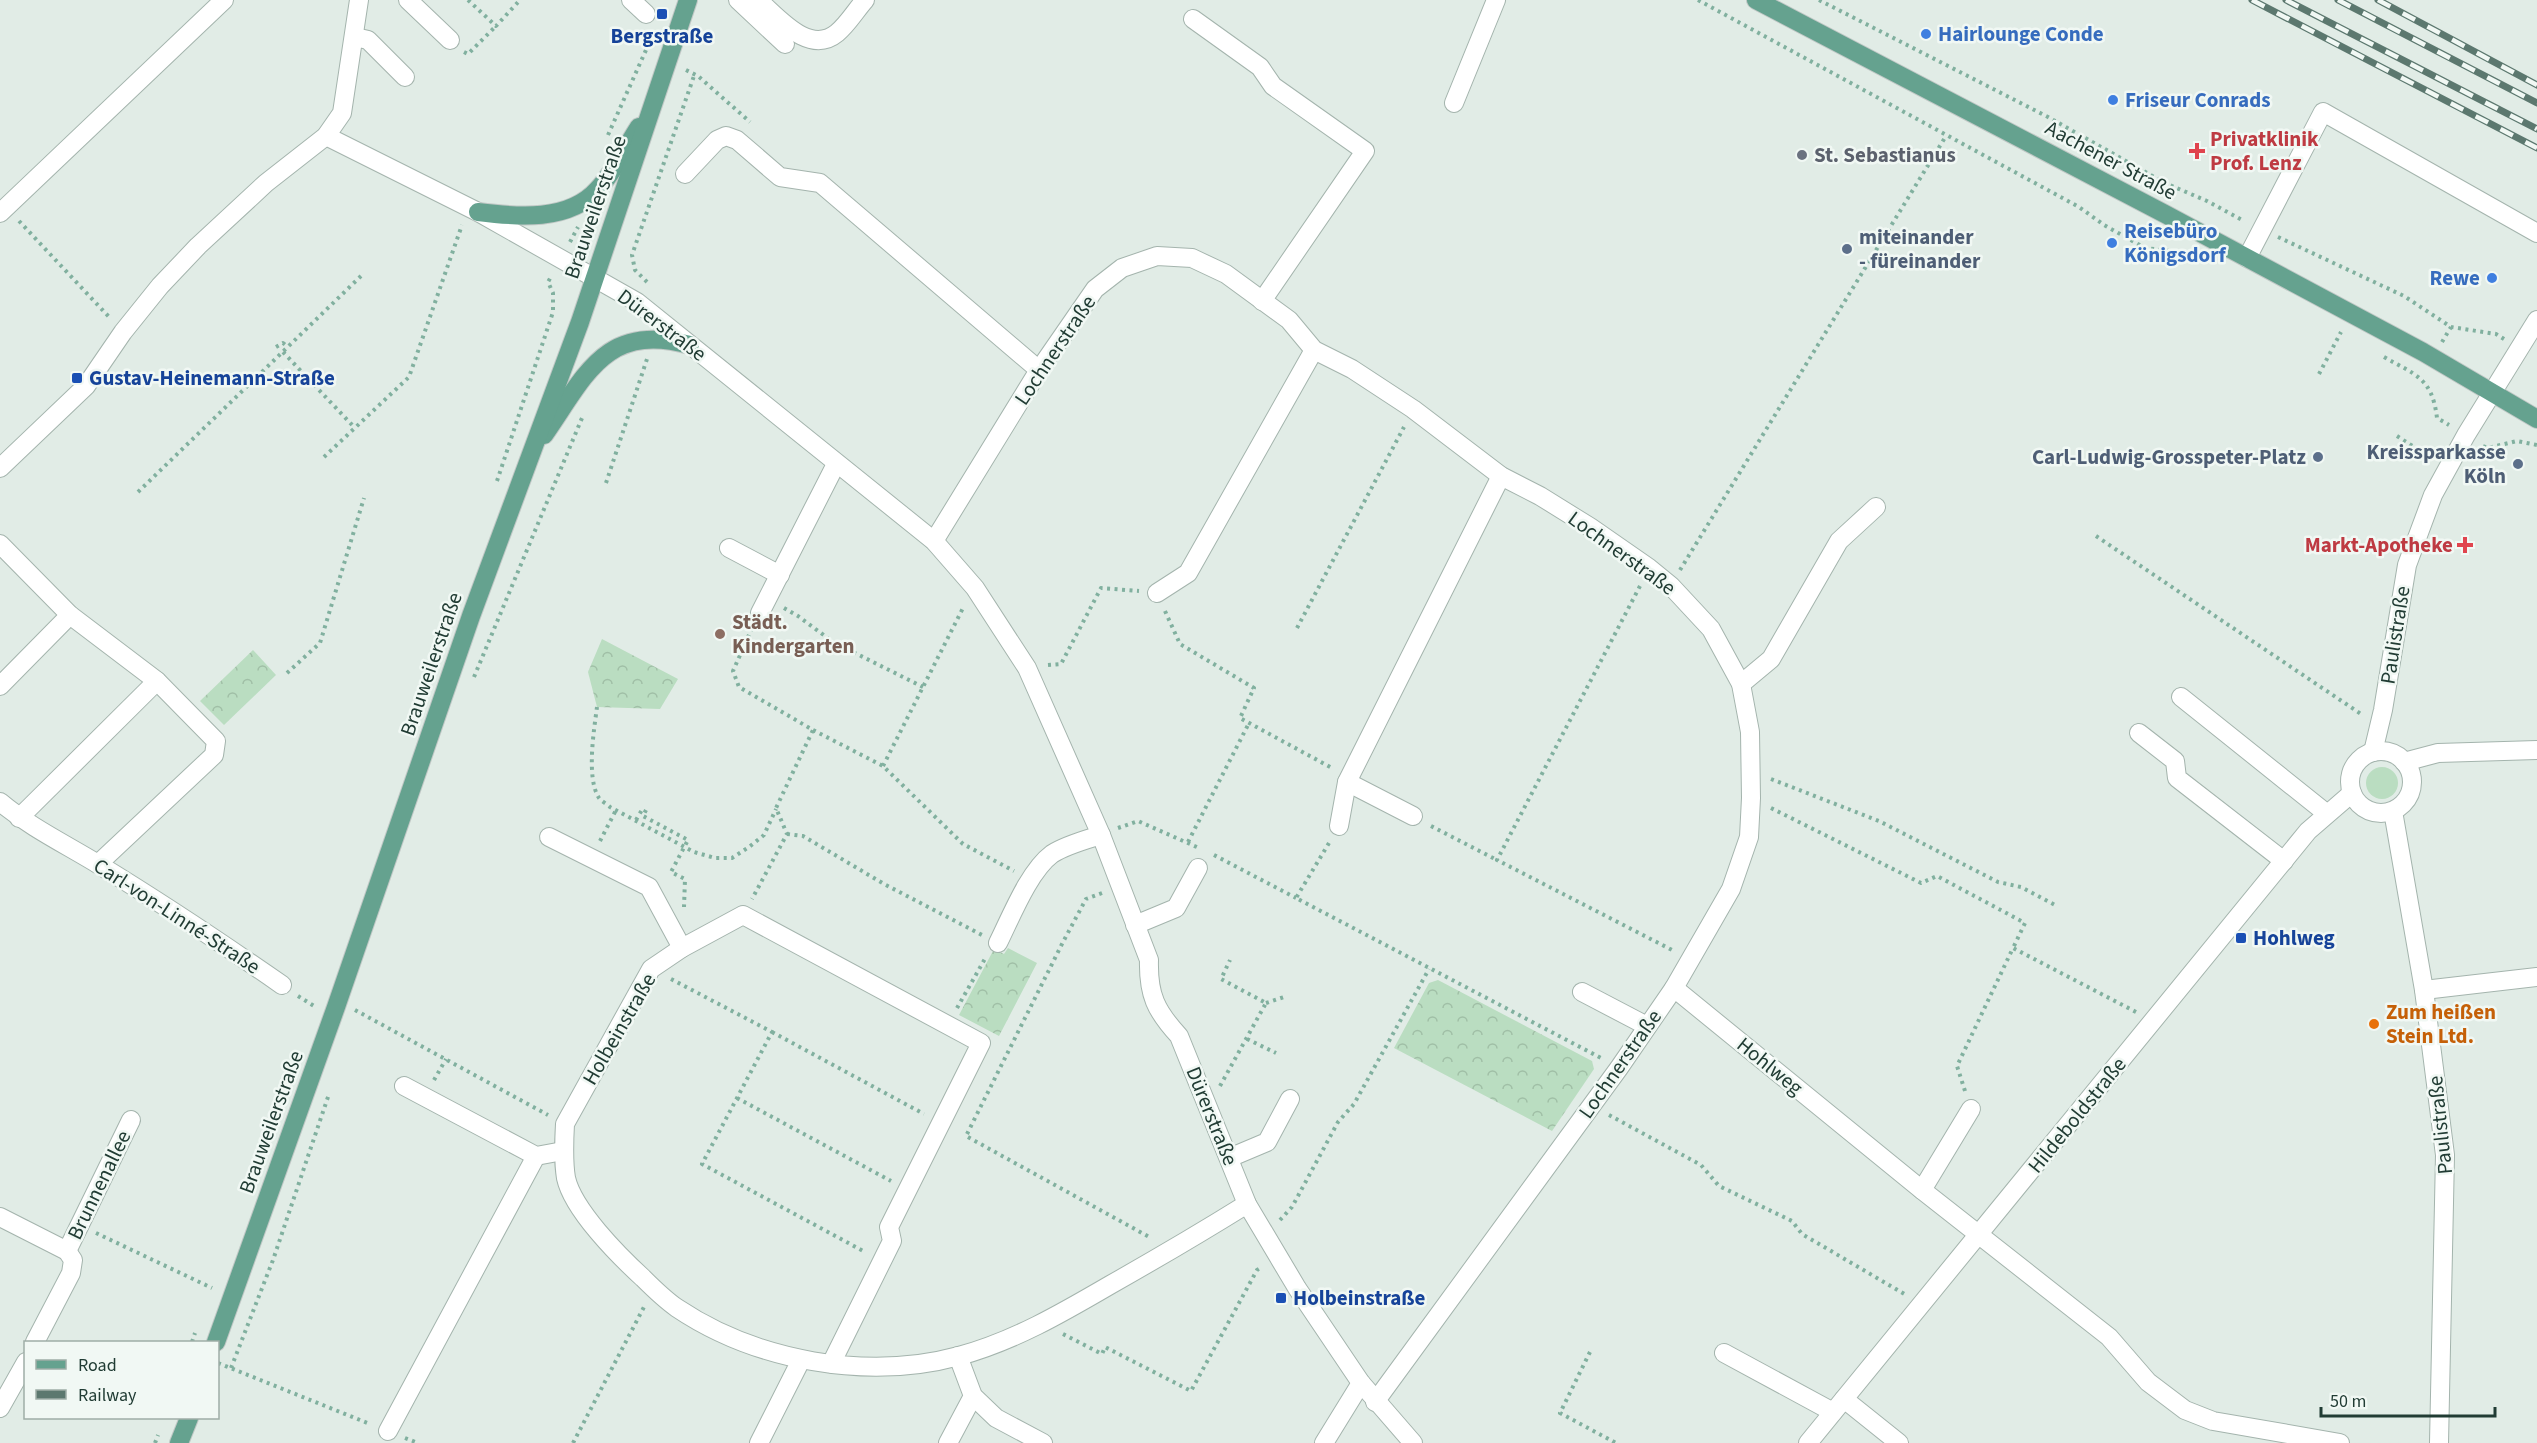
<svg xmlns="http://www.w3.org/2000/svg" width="2537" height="1443" font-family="'Source Sans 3',sans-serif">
  <defs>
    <pattern id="forest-crowns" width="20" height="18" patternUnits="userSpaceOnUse" patternTransform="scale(1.5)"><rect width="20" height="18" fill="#baddc1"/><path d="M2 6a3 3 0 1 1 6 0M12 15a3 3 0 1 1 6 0" fill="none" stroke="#a0bfa6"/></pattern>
  </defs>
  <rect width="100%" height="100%" fill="#e1ece6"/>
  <circle fill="#baddc1" cx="2382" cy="783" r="16"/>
  <g fill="url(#forest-crowns)">
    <polygon points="602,639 678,679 660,709 597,707 588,672"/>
    <polygon points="253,650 276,675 224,725 200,701"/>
    <polygon points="1008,948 1037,963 999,1036 959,1015 994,949 1004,954"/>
    <polygon points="1438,980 1592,1061 1594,1069 1552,1131 1394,1048 1429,983"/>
  </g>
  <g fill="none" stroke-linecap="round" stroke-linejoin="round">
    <g stroke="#a4b4ad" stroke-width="20">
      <g id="minor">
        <polyline points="408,0 450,40"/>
        <polyline points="631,0 646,14"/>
        <polyline points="738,0 785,44"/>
        <path d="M 758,0 C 778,17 809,56 837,33 C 848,24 856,10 865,0"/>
        <polyline points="1193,19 1260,67 1273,86 1365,151 1262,301"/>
        <polyline points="355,37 368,40 405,77"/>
        <polyline points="1454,103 1496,0"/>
        <path d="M 326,136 L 478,212 L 637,302 L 934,541 L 975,588 L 1027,668 L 1101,835 L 1149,960 C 1148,995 1156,1011 1179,1036 L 1247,1204 L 1297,1288 L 1361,1383 L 1413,1443"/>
        <polyline points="685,174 717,140 726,136 737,140 780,177 820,183 1039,370"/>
        <polyline points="0,213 224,0"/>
        <polyline points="2247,258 2323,112 2537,233"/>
        <polyline points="0,468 86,386 123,332 160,286 198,246 266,183 326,136 342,113 359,0"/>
        <polyline points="934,541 1039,370 1095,289 1122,268 1157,256 1192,258 1226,274 1289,320 1314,350 1352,369 1413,409 1501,476 1540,496 1590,527 1649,568 1671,586 1711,629 1741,684 1750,732 1751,798 1749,837 1731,889 1674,988 1619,1068 1375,1402"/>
        <polyline points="0,544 70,615 157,681 216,741 214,755 98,864"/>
        <polyline points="729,548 780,575"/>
        <polyline points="1157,593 1188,573 1314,350"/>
        <polyline points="760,613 836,464"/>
        <polyline points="1741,684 1771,659 1839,541 1876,507"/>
        <polyline points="0,686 70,615"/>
        <polyline points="2181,697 2326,813"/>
        <polyline points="2139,733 2175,761 2177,778 2284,861"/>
        <circle cx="2381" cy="782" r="31"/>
        <polyline points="2373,752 2383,710 2407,565 2433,495 2466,435 2537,320"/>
        <polyline points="2404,762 2438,753 2537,750"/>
        <polyline points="1347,782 1413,816"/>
        <path d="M 0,802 C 31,828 67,845 101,866 C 163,904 223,944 282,985"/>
        <polyline points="2393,811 2424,990 2445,1155 2439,1443"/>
        <polyline points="19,818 157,681"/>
        <polyline points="1339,826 1347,782 1501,476"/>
        <polyline points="549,837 649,887 682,948"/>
        <polyline points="1135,925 1176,908 1198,868"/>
        <path d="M 998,943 C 1011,917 1029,871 1052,854 C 1066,845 1085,840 1101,835"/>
        <polyline points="1674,988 1922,1190 2109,1337 2148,1382 2185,1410 2213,1421 2340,1443"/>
        <polyline points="2424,990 2537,977"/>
        <polyline points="1582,992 1647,1026"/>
        <polyline points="404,1086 536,1156 563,1151"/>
        <polyline points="1229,1158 1267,1142 1290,1099"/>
        <polyline points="1922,1190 1971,1109"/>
        <polyline points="0,1217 67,1251 73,1260 71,1273 35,1342"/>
        <polyline points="67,1251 131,1120"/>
        <polyline points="1724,1353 1833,1412"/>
        <polyline points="958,1356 973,1396 996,1418 1043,1443"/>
        <path d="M 831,1364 L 892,1241 L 889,1227 L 981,1043 L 743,915 L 682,948 L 651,969 L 565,1124 C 564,1142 563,1160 566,1178 C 573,1210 619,1256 643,1278 C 653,1288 664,1299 677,1308 C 756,1361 867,1381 959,1356 C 1014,1341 1062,1313 1110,1285 C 1156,1259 1202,1232 1247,1204"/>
        <polyline points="1844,1399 1899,1443"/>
        <polyline points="0,1408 26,1362"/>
        <polyline points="388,1431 536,1156"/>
        <polyline points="759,1443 801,1360"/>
        <polyline points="948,1443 973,1396"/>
        <polyline points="1324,1443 1361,1383"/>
        <polyline points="1808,1443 2308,831 2352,793"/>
      </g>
    </g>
    <g stroke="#c1c8c6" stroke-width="20">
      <g id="major">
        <polyline points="1756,0 2165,214 2423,352 2537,419"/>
        <path d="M 478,212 C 517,217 569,222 598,189 C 614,172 626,147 639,127"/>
        <path d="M 544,435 C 586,375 605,322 690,345"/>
        <polyline points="216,1342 336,1007 471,616 580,322 688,0"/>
        <polyline points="179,1443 189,1418"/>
      </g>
    </g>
    <g stroke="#81b09f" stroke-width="4" stroke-dasharray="3 4.5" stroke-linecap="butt">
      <polyline points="468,0 496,26 520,0"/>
      <polyline points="1698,0 2079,207 2104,225 2145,248 2195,254"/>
      <polyline points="1819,0 2048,117 2165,183 2207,201 2244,221"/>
      <polyline points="464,52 468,54 496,26"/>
      <polyline points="686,70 698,76 750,122"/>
      <polyline points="608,135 646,50 652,32"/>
      <polyline points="19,221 110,318"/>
      <polyline points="2278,237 2404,296 2451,327 2496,334 2504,339"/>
      <polyline points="570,242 578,227"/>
      <polyline points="647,282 635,270 632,255 695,73"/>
      <polyline points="2442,342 2451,327"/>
      <polyline points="276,347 283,343 288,347"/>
      <polyline points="283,352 355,428"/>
      <path d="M 2384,357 C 2415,375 2432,377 2437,418 L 2449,425"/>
      <polyline points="2319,374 2341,332"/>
      <polyline points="2397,436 2431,458"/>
      <polyline points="2483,446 2488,448 2517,441 2537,445"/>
      <polyline points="324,457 409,377 462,225"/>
      <polyline points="497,481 553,312 553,293 548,282 552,275"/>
      <polyline points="606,483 647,359"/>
      <polyline points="138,492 361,276"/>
      <polyline points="2096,536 2361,714"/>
      <polyline points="1680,570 1946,136"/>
      <polyline points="1640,586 1497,860 1674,951"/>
      <polyline points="784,608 798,616 833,642 923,687"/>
      <polyline points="1165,611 1180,644 1254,688 1240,718 1332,768"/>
      <polyline points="752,628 733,671 739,687 813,730 776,808 787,834 752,899"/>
      <polyline points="1297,628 1404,427"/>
      <polyline points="1048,665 1061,664 1101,588 1139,591"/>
      <polyline points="287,673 320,643 364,498"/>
      <polyline points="474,677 582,418"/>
      <path d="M 597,707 C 594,730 586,778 599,798 C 601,801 607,804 610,807 L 694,852 L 715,858 L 732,858 L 749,847 L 764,835 L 776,809"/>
      <polyline points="813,730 883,766 963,844 1014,871"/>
      <polyline points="883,766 964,606"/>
      <polyline points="1771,779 1879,821 1998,882 2021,887 2055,905"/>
      <polyline points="1771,808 1921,883 1937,876 2025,923 2013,948"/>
      <polyline points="646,810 643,816 688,840 671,872 685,879 684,907"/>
      <polyline points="636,820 643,808"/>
      <polyline points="1431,826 1497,860"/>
      <polyline points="1118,828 1138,821 1199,848"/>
      <polyline points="787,834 803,836 884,884 982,935"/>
      <polyline points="600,841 616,810"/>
      <polyline points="1188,842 1249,723"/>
      <polyline points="1329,843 1296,898 1601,1058"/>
      <polyline points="1214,855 1296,898"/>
      <polyline points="1102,893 1086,899 1063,942 966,1136 1151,1238"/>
      <polyline points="671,979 772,1032 702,1164 865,1252"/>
      <polyline points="298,996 314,1006"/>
      <polyline points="1266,1003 1284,997"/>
      <polyline points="957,1008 986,957"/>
      <polyline points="355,1010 548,1115"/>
      <polyline points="772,1032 924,1114"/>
      <polyline points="1247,1039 1276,1053"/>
      <polyline points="434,1080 446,1059"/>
      <polyline points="1220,1086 1266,1003 1221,979 1230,960"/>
      <polyline points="1965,1091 1957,1066 2013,948 2136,1012"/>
      <polyline points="737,1098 891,1181"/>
      <polyline points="1609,1115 1701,1165 1719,1186 1792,1221 1802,1234 1906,1295"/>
      <polyline points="1280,1220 1292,1207 1338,1122 1354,1104 1429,969"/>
      <polyline points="96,1233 212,1288"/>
      <polyline points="1063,1334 1102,1354 1105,1347 1191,1391 1257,1270 1262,1267"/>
      <polyline points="192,1342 195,1333"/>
      <polyline points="1590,1352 1560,1413 1616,1443"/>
      <polyline points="218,1363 370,1424"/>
      <polyline points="231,1368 273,1260 329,1094"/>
      <polyline points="405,1438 418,1443"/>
      <polyline points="155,1443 158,1435"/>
      <polyline points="573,1443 645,1305"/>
    </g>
    <use href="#minor" stroke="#fff" stroke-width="18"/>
    <use href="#major" stroke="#65a28f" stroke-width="18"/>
    <g stroke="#5c786f" stroke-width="7">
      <g id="rail">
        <polyline points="2252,0 2537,148"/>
        <polyline points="2286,0 2537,129"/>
        <polyline points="2338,0 2537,103"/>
        <polyline points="2378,0 2537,85"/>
      </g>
    </g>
    <use href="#rail" stroke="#f1f8f4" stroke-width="4.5" stroke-dasharray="14" stroke-linecap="butt"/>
  </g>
  <g fill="#1a4fb4" stroke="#f1f8f4" stroke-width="2">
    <rect x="656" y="8" width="12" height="12" rx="3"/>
    <rect x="71" y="372" width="12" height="12" rx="3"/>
    <rect x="2235" y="932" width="12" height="12" rx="3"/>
    <rect x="1275" y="1292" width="12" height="12" rx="3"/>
  </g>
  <g fill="#3f7fe0" stroke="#f1f8f4" stroke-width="2">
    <circle cx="1926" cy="34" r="6"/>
    <circle cx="2113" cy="100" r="6"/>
    <circle cx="2112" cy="243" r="6"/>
    <circle cx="2492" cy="278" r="6"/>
  </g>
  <g fill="#e0444e" stroke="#f1f8f4" stroke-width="2">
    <path d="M2194 142h6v6h6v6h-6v6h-6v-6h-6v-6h6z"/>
    <path d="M2462 536h6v6h6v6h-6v6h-6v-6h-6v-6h6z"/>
  </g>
  <circle fill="#6b7280" stroke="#f1f8f4" stroke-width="2" cx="1802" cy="155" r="6"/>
  <g fill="#5c6f8a" stroke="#f1f8f4" stroke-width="2">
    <circle cx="1847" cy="249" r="6"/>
    <circle cx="2318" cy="457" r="6"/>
    <circle cx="2518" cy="464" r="6"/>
  </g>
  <circle fill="#8d6e63" stroke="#f1f8f4" stroke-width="2" cx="720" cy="634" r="6"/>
  <circle fill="#e8710a" stroke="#f1f8f4" stroke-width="2" cx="2374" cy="1024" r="6"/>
  <g text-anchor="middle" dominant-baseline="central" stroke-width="5" stroke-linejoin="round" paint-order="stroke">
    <g font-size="21" font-weight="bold" fill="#366cbe" stroke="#f1f8f4" text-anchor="start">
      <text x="1938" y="34">Hairlounge Conde</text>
      <text x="2125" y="100">Friseur Conrads</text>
      <text x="2124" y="231">Reisebüro<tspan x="2124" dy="24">Königsdorf</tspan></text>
      <text x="2480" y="278" text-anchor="end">Rewe</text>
    </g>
    <g font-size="21" font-weight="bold" fill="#164399" stroke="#f1f8f4" text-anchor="start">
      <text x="662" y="36" text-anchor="middle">Bergstraße</text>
      <text x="89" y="378">Gustav-Heinemann-Straße</text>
      <text x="2253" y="938">Hohlweg</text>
      <text x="1293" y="1298">Holbeinstraße</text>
    </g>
    <g font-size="21" font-weight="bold" fill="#be3a42" stroke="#f1f8f4" text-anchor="start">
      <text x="2210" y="139">Privatklinik<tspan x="2210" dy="24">Prof. Lenz</tspan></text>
      <text x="2453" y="545" text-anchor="end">Markt-Apotheke</text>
    </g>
    <g font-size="21" font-weight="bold" fill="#5b616d" stroke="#f1f8f4" text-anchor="start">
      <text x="1814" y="155">St. Sebastianus</text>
    </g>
    <g font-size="21" fill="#213c34" stroke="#f1f8f4">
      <text transform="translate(2111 160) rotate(28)">Aachener Straße</text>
      <text transform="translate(595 207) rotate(-71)">Brauweilerstraße</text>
      <text transform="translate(662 325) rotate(37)">Dürerstraße</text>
      <text transform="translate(1055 350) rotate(-56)">Lochnerstraße</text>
      <text transform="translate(1622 553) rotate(36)">Lochnerstraße</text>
      <text transform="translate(2395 635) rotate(-81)">Paulistraße</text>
      <text transform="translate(431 664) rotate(-71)">Brauweilerstraße</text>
      <text transform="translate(177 916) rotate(33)">Carl-von-Linné-Straße</text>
      <text transform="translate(619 1029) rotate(-60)">Holbeinstraße</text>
      <text transform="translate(1620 1064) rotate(-55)">Lochnerstraße</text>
      <text transform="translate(1770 1066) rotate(39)">Hohlweg</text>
      <text transform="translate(2077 1115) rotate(-51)">Hildeboldstraße</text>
      <text transform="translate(1212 1116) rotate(68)">Dürerstraße</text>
      <text transform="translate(271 1122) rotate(-70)">Brauweilerstraße</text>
      <text transform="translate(2440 1125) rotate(-96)">Paulistraße</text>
      <text transform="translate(99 1185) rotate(-64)">Brunnenallee</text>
    </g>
    <g font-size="21" font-weight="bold" fill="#4e5e75" stroke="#f1f8f4" text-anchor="end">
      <text x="1859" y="237" text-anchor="start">miteinander<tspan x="1859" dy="24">- füreinander</tspan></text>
      <text x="2506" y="452">Kreissparkasse<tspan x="2506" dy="24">Köln</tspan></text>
      <text x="2306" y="457">Carl-Ludwig-Grosspeter-Platz</text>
    </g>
    <g font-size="21" font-weight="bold" fill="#785e54" stroke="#f1f8f4" text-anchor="start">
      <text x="732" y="622">Städt.<tspan x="732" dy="24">Kindergarten</tspan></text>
    </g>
    <g font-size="21" font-weight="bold" fill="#c56008" stroke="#f1f8f4" text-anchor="start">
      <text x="2386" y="1012">Zum heißen<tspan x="2386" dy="24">Stein Ltd.</tspan></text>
    </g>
  </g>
  <rect x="24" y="1341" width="195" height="78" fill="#f1f8f4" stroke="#9eada7" stroke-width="1.5"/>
  <rect x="36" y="1360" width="30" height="9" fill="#65a28f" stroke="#9eada7" stroke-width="1.5"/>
  <text x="78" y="1371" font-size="18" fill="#213c34">Road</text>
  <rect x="36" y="1390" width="30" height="9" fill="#5c786f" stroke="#9eada7" stroke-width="1.5"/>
  <text x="78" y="1401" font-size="18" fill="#213c34">Railway</text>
  <path d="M2321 1407v9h174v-9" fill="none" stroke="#213c34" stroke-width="3"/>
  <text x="2330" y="1407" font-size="18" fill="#213c34" stroke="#f1f8f4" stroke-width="4.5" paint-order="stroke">50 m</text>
</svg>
